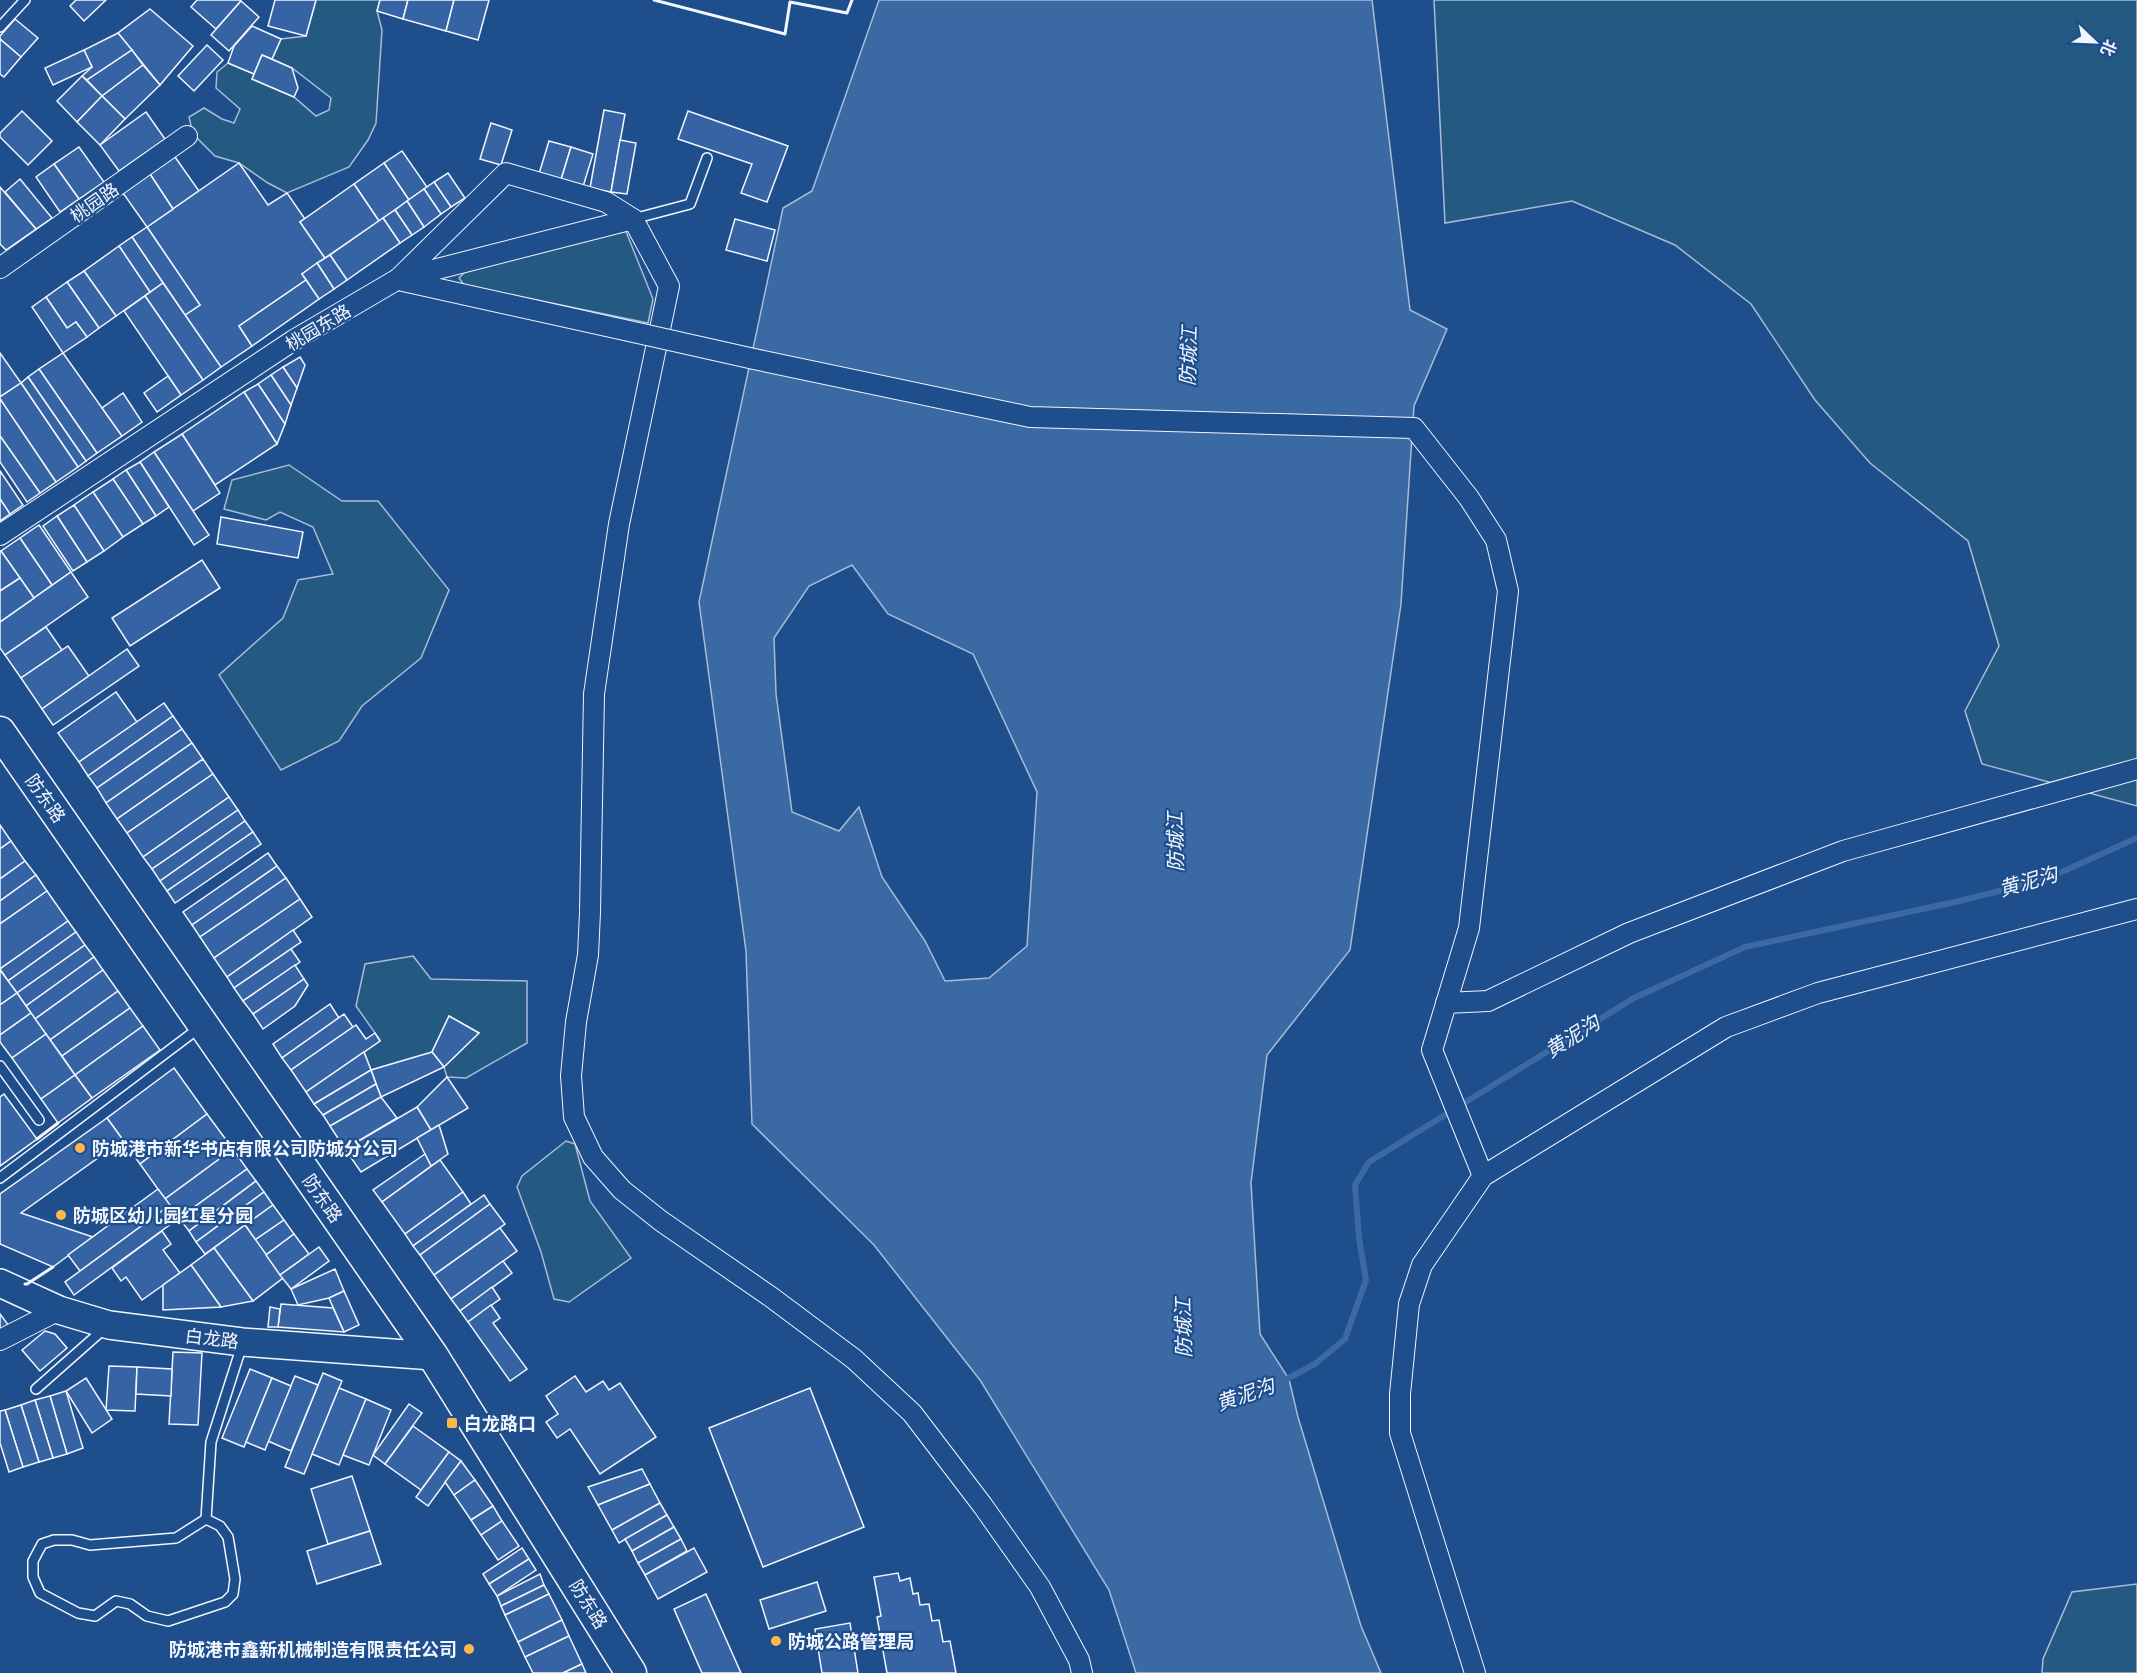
<svg xmlns="http://www.w3.org/2000/svg" width="2137" height="1673" font-family="'Open Sans','Noto Sans SC',sans-serif">
  <rect width="100%" height="100%" fill="#1f4e8c"/>
  <g fill="#245a82" stroke="#a8bbd7" stroke-width="1.5">
    <polygon points="316,0 380,0 377,11 382,30 376,123 368,140 349,167 287,193 268,183 239,163 215,156 193,134 189,117 204,108 222,119 234,123 240,109 216,88 217,72 228,63 254,74 252,79 294,97 316,116 329,110 331,98 292,68 272,59 281,39 306,36"/>
    <polygon points="1434,0 2137,0 2137,806 1982,764 1965,711 1999,646 1968,541 1870,463 1815,400 1751,304 1675,245 1572,201 1445,223"/>
    <polygon points="625,229 653,299 648,323 464,285 459,278 465,272"/>
    <polygon points="289,465 342,501 378,501 449,590 421,658 362,706 339,741 281,770 219,675 283,618 298,580 333,574 313,527 280,512 266,520 224,509 232,480"/>
    <polygon points="413,956 431,979 527,981 527,1043 466,1078 447,1077 444,1067 479,1033 449,1016 432,1052 371,1070 364,1052 380,1040 356,1006 365,964"/>
    <polygon points="566,1141 575,1144 590,1201 631,1258 569,1302 554,1299 541,1252 517,1187 522,1176"/>
    <polygon points="2137,1584 2137,1673 2042,1673 2043,1659 2072,1592"/>
  </g>
  <path fill="#3b69a3" stroke="#a8bbd7" stroke-width="1.5" fill-rule="evenodd" d="M 879,0 L 1372,0 L 1410,310 L 1447,329 L 1414,406 L 1401,604 L 1350,950 L 1267,1055 L 1251,1183 L 1260,1334 L 1289,1379 L 1298,1417 L 1361,1626 L 1381,1673 L 1136,1673 L 1109,1590 L 980,1380 L 874,1245 L 752,1124 L 746,951 L 699,602 L 783,208 L 812,191 ZM 852,565 L 888,614 L 973,654 L 1037,792 L 1027,946 L 989,978 L 945,981 L 925,941 L 882,877 L 859,807 L 839,831 L 792,812 L 776,694 L 774,638 L 809,586 Z"/>
  <g fill="none" stroke-linecap="round" stroke-linejoin="round">
    <polyline stroke="#3b69a3" stroke-width="6" points="1283,1381 1315,1364 1345,1339 1366,1280 1359,1238 1355,1185 1369,1162 1634,998 1745,947 1955,902 2044,880 2137,838"/>
  </g>
  <g fill="#3563a3" stroke="#f2f6ff" stroke-width="1.5">
    <polygon points="76,0 106,0 84,21 70,6"/>
    <polygon points="197,0 240,0 241,1 216,29 191,7"/>
    <polygon points="275,0 316,0 306,36 268,26"/>
    <polygon points="380,0 408,0 403,19 377,11"/>
    <polygon points="408,0 454,0 446,31 403,19"/>
    <polygon points="454,0 489,0 478,40 446,31"/>
    <polygon points="241,1 259,17 229,51 211,35"/>
    <polygon points="150,9 193,46 160,85 118,33"/>
    <polygon points="15,19 38,38 21,57 0,39 0,36"/>
    <polygon points="252,26 281,39 272,59 262,55 254,74 228,63 234,46"/>
    <polygon points="118,33 132,50 87,80 82,76 92,67 84,50"/>
    <polygon points="0,39 21,57 4,77 0,74"/>
    <polygon points="207,45 223,60 194,91 178,76"/>
    <polygon points="84,50 92,67 53,85 45,68"/>
    <polygon points="132,50 143,65 102,96 87,80"/>
    <polygon points="262,55 292,68 298,88 294,97 252,79"/>
    <polygon points="143,65 160,85 125,119 102,96"/>
    <polygon points="82,76 102,96 77,122 57,101"/>
    <polygon points="102,96 125,119 100,145 77,122"/>
    <polygon points="604,110 625,114 611,192 590,188"/>
    <polygon points="22,111 52,141 28,165 0,137 0,133"/>
    <polygon points="688,111 788,146 767,202 741,193 752,164 678,139"/>
    <polygon points="146,112 165,139 119,171 100,145"/>
    <polygon points="491,123 512,130 501,165 480,159"/>
    <polygon points="620,140 636,143 627,194 611,192"/>
    <polygon points="549,141 571,147 560,183 538,177"/>
    <polygon points="79,147 104,182 79,199 54,164"/>
    <polygon points="571,147 593,154 582,190 560,183"/>
    <polygon points="402,151 427,187 409,200 384,163"/>
    <polygon points="175,157 199,191 173,209 150,174"/>
    <polygon points="239,163 268,205 287,193 305,219 300,222 325,258 302,274 306,280 239,326 252,346 221,367 185,315 200,305 147,227"/>
    <polygon points="384,163 409,200 379,221 354,184"/>
    <polygon points="54,164 79,199 60,212 36,177"/>
    <polygon points="448,173 465,198 451,207 434,182"/>
    <polygon points="150,174 173,209 147,227 123,193"/>
    <polygon points="20,179 52,218 36,229 5,192"/>
    <polygon points="434,182 451,207 441,214 424,189"/>
    <polygon points="354,184 379,221 325,258 300,222"/>
    <polygon points="0,187 36,229 6,250 0,244"/>
    <polygon points="424,189 441,214 424,227 407,201"/>
    <polygon points="407,201 424,227 412,235 395,210"/>
    <polygon points="395,210 412,235 400,243 383,218"/>
    <polygon points="383,218 400,243 347,280 330,255"/>
    <polygon points="735,219 775,230 767,261 726,250"/>
    <polygon points="147,227 200,305 185,315 132,237"/>
    <polygon points="132,237 163,283 150,292 119,246"/>
    <polygon points="119,246 150,292 116,316 84,271"/>
    <polygon points="330,255 347,280 334,289 317,263"/>
    <polygon points="317,263 334,289 319,299 302,274"/>
    <polygon points="84,271 116,316 99,328 67,282"/>
    <polygon points="306,280 319,299 252,346 239,326"/>
    <polygon points="67,282 99,328 87,337 76,322 67,328 46,297"/>
    <polygon points="163,283 221,367 203,380 145,296"/>
    <polygon points="145,296 203,380 181,395 124,311"/>
    <polygon points="46,297 67,328 76,322 87,337 63,353 32,307"/>
    <polygon points="0,353 21,383 0,397"/>
    <polygon points="63,353 122,436 97,453 39,369"/>
    <polygon points="300,357 305,365 297,388 283,367"/>
    <polygon points="283,367 297,388 291,405 271,375"/>
    <polygon points="39,369 97,453 86,461 28,377"/>
    <polygon points="271,375 291,405 285,424 258,384"/>
    <polygon points="168,376 181,395 157,412 144,393"/>
    <polygon points="28,377 86,461 78,467 21,383"/>
    <polygon points="21,383 78,467 56,482 0,399 0,397"/>
    <polygon points="258,384 285,424 277,444 244,392"/>
    <polygon points="244,392 277,444 215,485 182,434"/>
    <polygon points="123,393 142,422 122,436 102,408"/>
    <polygon points="0,399 56,482 40,493 0,436"/>
    <polygon points="182,434 220,493 193,511 154,452"/>
    <polygon points="0,436 40,493 27,502 0,462"/>
    <polygon points="154,452 209,535 194,545 140,462"/>
    <polygon points="140,462 169,507 156,516 126,470"/>
    <polygon points="126,470 156,516 143,524 113,479"/>
    <polygon points="0,471 23,505 10,514 0,499"/>
    <polygon points="113,479 143,524 123,537 93,492"/>
    <polygon points="93,492 123,537 104,551 74,505"/>
    <polygon points="0,499 10,514 0,521"/>
    <polygon points="74,505 104,551 87,562 57,516"/>
    <polygon points="57,516 87,562 73,571 43,526"/>
    <polygon points="221,517 303,532 298,558 217,544"/>
    <polygon points="39,525 71,572 52,585 20,538"/>
    <polygon points="20,538 52,585 34,598 1,551"/>
    <polygon points="1,551 20,578 0,591 0,552"/>
    <polygon points="202,560 220,588 130,646 112,618"/>
    <polygon points="71,572 88,597 5,655 0,648 0,622"/>
    <polygon points="20,578 34,598 0,622 0,591"/>
    <polygon points="46,627 62,650 21,678 5,655"/>
    <polygon points="68,646 89,676 42,709 21,678"/>
    <polygon points="127,649 139,666 53,725 42,709"/>
    <polygon points="116,692 137,722 79,762 58,733"/>
    <polygon points="164,703 173,716 88,776 79,762"/>
    <polygon points="173,716 182,729 97,788 88,776"/>
    <polygon points="182,729 192,743 106,803 97,788"/>
    <polygon points="192,743 203,759 117,819 106,803"/>
    <polygon points="203,759 213,774 127,833 117,819"/>
    <polygon points="213,774 229,797 143,857 127,833"/>
    <polygon points="229,797 238,810 152,869 143,857"/>
    <polygon points="238,810 245,821 160,881 152,869"/>
    <polygon points="245,821 253,832 167,891 160,881"/>
    <polygon points="0,825 11,841 0,849"/>
    <polygon points="253,832 261,844 175,903 167,891"/>
    <polygon points="11,841 25,861 0,879 0,849"/>
    <polygon points="268,853 277,866 192,925 183,912"/>
    <polygon points="25,861 36,875 0,901 0,879"/>
    <polygon points="277,866 286,878 200,937 192,925"/>
    <polygon points="36,875 47,891 0,924 0,901"/>
    <polygon points="286,878 300,899 214,958 200,937"/>
    <polygon points="47,891 68,921 0,969 0,924"/>
    <polygon points="300,899 312,917 227,977 214,958"/>
    <polygon points="68,921 76,932 8,981 0,969"/>
    <polygon points="293,930 301,942 234,988 227,977"/>
    <polygon points="76,932 85,945 17,993 8,981"/>
    <polygon points="85,945 94,957 26,1006 17,993"/>
    <polygon points="291,949 300,962 243,1001 234,988"/>
    <polygon points="94,957 103,970 35,1019 26,1006"/>
    <polygon points="295,965 304,979 253,1014 243,1001"/>
    <polygon points="0,970 17,993 0,1005"/>
    <polygon points="103,970 118,991 50,1040 35,1019"/>
    <polygon points="304,979 308,985 295,1006 263,1029 253,1014"/>
    <polygon points="118,991 130,1008 62,1056 50,1040"/>
    <polygon points="17,993 31,1013 0,1035 0,1005"/>
    <polygon points="330,1004 339,1018 282,1058 273,1044"/>
    <polygon points="130,1008 143,1026 75,1075 62,1056"/>
    <polygon points="31,1013 46,1034 12,1058 0,1042 0,1035"/>
    <polygon points="344,1014 353,1027 291,1070 282,1058"/>
    <polygon points="449,1016 479,1033 444,1067 432,1052"/>
    <polygon points="356,1025 366,1039 375,1033 380,1041 306,1092 291,1070"/>
    <polygon points="143,1026 160,1050 92,1098 75,1075"/>
    <polygon points="46,1034 75,1075 41,1099 12,1058"/>
    <polygon points="364,1052 371,1070 314,1104 306,1092"/>
    <polygon points="432,1052 444,1067 381,1097 371,1070"/>
    <polygon points="174,1068 207,1114 140,1164 107,1118"/>
    <polygon points="371,1070 376,1084 323,1115 314,1104"/>
    <polygon points="75,1075 92,1098 58,1123 41,1099"/>
    <polygon points="447,1077 468,1108 431,1130 417,1107"/>
    <polygon points="376,1084 381,1097 330,1126 323,1115"/>
    <polygon points="4,1094 37,1139 0,1166 0,1097"/>
    <polygon points="381,1097 397,1118 345,1149 330,1126"/>
    <polygon points="417,1107 431,1130 361,1172 345,1149"/>
    <polygon points="207,1114 233,1149 165,1199 140,1164"/>
    <polygon points="107,1118 123,1140 21,1213 93,1237 53,1267 0,1244 0,1194"/>
    <polygon points="439,1125 448,1154 431,1166 417,1138"/>
    <polygon points="233,1149 247,1169 179,1218 165,1199"/>
    <polygon points="425,1154 431,1166 382,1202 373,1190"/>
    <polygon points="440,1160 463,1192 405,1234 382,1202"/>
    <polygon points="247,1169 256,1181 189,1231 179,1218"/>
    <polygon points="256,1181 264,1192 196,1242 189,1231"/>
    <polygon points="158,1189 170,1205 80,1271 68,1255"/>
    <polygon points="264,1192 273,1205 205,1254 196,1242"/>
    <polygon points="463,1192 471,1204 413,1246 405,1234"/>
    <polygon points="484,1195 490,1204 420,1255 413,1246"/>
    <polygon points="490,1204 505,1224 434,1275 420,1255"/>
    <polygon points="170,1205 179,1218 74,1295 65,1282"/>
    <polygon points="273,1205 284,1220 255,1240 245,1225"/>
    <polygon points="284,1220 294,1234 266,1255 255,1240"/>
    <polygon points="245,1225 283,1278 253,1301 214,1248"/>
    <polygon points="500,1228 517,1251 451,1299 434,1275"/>
    <polygon points="162,1231 171,1244 163,1250 180,1273 142,1300 126,1277 121,1281 112,1268"/>
    <polygon points="294,1234 309,1254 280,1275 266,1255"/>
    <polygon points="319,1247 329,1261 291,1289 280,1275"/>
    <polygon points="214,1248 253,1301 221,1307 191,1265"/>
    <polygon points="503,1261 512,1273 460,1311 451,1299"/>
    <polygon points="191,1265 221,1307 163,1310 163,1285"/>
    <polygon points="335,1269 344,1291 329,1298 298,1305 291,1289"/>
    <polygon points="492,1287 500,1299 468,1322 460,1311"/>
    <polygon points="344,1291 359,1325 344,1332 329,1298"/>
    <polygon points="281,1304 333,1308 344,1332 278,1327"/>
    <polygon points="491,1305 500,1318 493,1323 527,1369 510,1381 468,1322"/>
    <polygon points="270,1307 280,1309 278,1327 268,1327"/>
    <polygon points="0,1314 9,1326 0,1332"/>
    <polygon points="45,1331 55,1334 67,1348 40,1371 22,1350"/>
    <polygon points="173,1352 202,1353 198,1425 169,1424"/>
    <polygon points="109,1366 137,1367 135,1411 106,1410"/>
    <polygon points="137,1367 172,1369 171,1396 136,1394"/>
    <polygon points="250,1369 272,1378 244,1447 222,1438"/>
    <polygon points="323,1373 342,1381 304,1474 285,1467"/>
    <polygon points="295,1376 318,1385 291,1451 268,1441"/>
    <polygon points="575,1376 586,1392 603,1381 609,1390 620,1383 656,1437 600,1474 570,1429 557,1438 546,1422 558,1414 546,1396"/>
    <polygon points="86,1378 112,1419 92,1433 66,1391"/>
    <polygon points="272,1378 291,1386 265,1450 246,1442"/>
    <polygon points="339,1388 366,1399 339,1465 312,1454"/>
    <polygon points="810,1388 864,1527 763,1567 709,1428"/>
    <polygon points="66,1391 83,1448 67,1454 50,1396"/>
    <polygon points="50,1396 67,1454 53,1458 35,1400"/>
    <polygon points="366,1399 391,1410 369,1465 343,1455"/>
    <polygon points="35,1400 53,1458 39,1462 21,1405"/>
    <polygon points="409,1404 422,1413 385,1464 373,1455"/>
    <polygon points="21,1405 39,1462 23,1467 5,1410"/>
    <polygon points="5,1410 23,1467 9,1472 0,1443 0,1411"/>
    <polygon points="413,1426 449,1452 421,1490 385,1464"/>
    <polygon points="449,1452 461,1461 428,1506 416,1497"/>
    <polygon points="461,1461 475,1480 454,1495 445,1482"/>
    <polygon points="642,1469 650,1484 598,1505 588,1487"/>
    <polygon points="352,1476 370,1531 328,1544 311,1489"/>
    <polygon points="475,1480 493,1506 471,1520 454,1495"/>
    <polygon points="650,1484 660,1503 612,1530 598,1505"/>
    <polygon points="660,1503 667,1515 619,1543 612,1530"/>
    <polygon points="493,1506 502,1521 481,1535 471,1520"/>
    <polygon points="667,1515 674,1527 632,1551 625,1539"/>
    <polygon points="502,1521 519,1546 498,1560 481,1535"/>
    <polygon points="674,1527 681,1539 638,1563 632,1551"/>
    <polygon points="370,1531 381,1564 317,1584 307,1551"/>
    <polygon points="681,1539 687,1551 645,1575 638,1563"/>
    <polygon points="522,1548 529,1559 489,1584 483,1574"/>
    <polygon points="694,1548 707,1572 658,1599 645,1575"/>
    <polygon points="529,1559 536,1570 497,1596 489,1584"/>
    <polygon points="898,1573 900,1581 910,1578 913,1594 918,1593 920,1605 929,1604 932,1621 939,1620 943,1642 950,1641 956,1673 887,1673 877,1617 881,1616 874,1577"/>
    <polygon points="540,1574 544,1585 501,1606 497,1596"/>
    <polygon points="817,1582 826,1611 769,1629 760,1600"/>
    <polygon points="544,1585 549,1594 505,1615 501,1606"/>
    <polygon points="549,1594 562,1620 518,1642 505,1615"/>
    <polygon points="706,1594 741,1673 702,1673 674,1609"/>
    <polygon points="562,1620 569,1636 525,1657 518,1642"/>
    <polygon points="850,1623 858,1673 822,1673 815,1629"/>
    <polygon points="569,1636 582,1664 563,1673 533,1673 525,1657"/>
    <polygon points="582,1664 586,1673 563,1673"/>
  </g>
  <g fill="none" stroke-linecap="round" stroke-linejoin="round">
    <g stroke="#f2f6ff" stroke-width="12">
      <g id="lane">
        <polyline points="0,27 25,0"/>
        <polyline points="633,219 690,204 707,158"/>
        <polyline points="0,1066 39,1120"/>
        <polyline points="0,1178 199,1028"/>
        <polyline points="36,1389 105,1328"/>
        <polyline points="206,1519 220,1526 228,1537 235,1579 233,1594 225,1602 168,1621 147,1616 130,1604 116,1601 95,1616 78,1613 40,1593 33,1577 33,1561 42,1544 54,1540 72,1540 90,1545 176,1538 206,1519 211,1442 242,1345"/>
      </g>
    </g>
    <g stroke="#f2f6ff" stroke-width="22">
      <g id="street">
        <polyline points="0,268 187,136"/>
        <polyline points="398,279 633,219 669,286 619,524 594,694 590,912 588,955 576,1022 571,1076 574,1117 593,1157 622,1190 661,1221 771,1297 854,1359 912,1413 983,1506 1040,1587 1079,1660 1082,1673"/>
        <polyline points="403,281 647,335"/>
        <polyline points="754,359 1030,417 1414,428 1469,498 1496,540 1508,591 1469,928 1432,1050 1483,1176"/>
        <polyline points="0,535 294,340 398,279 506,173 606,202 633,219"/>
        <polyline points="1446,1003 1488,1001 1629,933 1843,851 2137,769"/>
        <polyline points="0,1340 59,1310"/>
        <polyline points="1475,1673 1400,1433 1400,1394 1409,1304 1422,1265 1483,1176 1726,1027 1818,993 2137,909"/>
      </g>
    </g>
    <g stroke="#f2f6ff" stroke-width="30">
      <polyline id="secondary" points="0,1283 59,1310 109,1325 242,1342 433,1356"/>
    </g>
    <g stroke="#f2f6ff" stroke-width="33">
      <polyline id="primary" points="0,732 433,1356 631,1673"/>
    </g>
    <use href="#lane" stroke="#1f4e8c" stroke-width="9"/>
    <use href="#street" stroke="#1f4e8c" stroke-width="20"/>
    <use href="#secondary" stroke="#1f4e8c" stroke-width="27"/>
    <use href="#primary" stroke="#1f4e8c" stroke-width="30"/>
    <g stroke="#f2f6ff" stroke-width="22" stroke-linecap="butt">
      <polyline id="street-bridge" points="647,335 754,359"/>
    </g>
    <use href="#street-bridge" stroke="#1f4e8c" stroke-width="20"/>
    <g stroke="#f2f6ff" stroke-width="3">
      <polyline points="654,0 785,34 790,2 847,13 852,0"/>
      <polyline points="37,1139 58,1123"/>
      <polyline points="25,1284 27,1284 53,1267"/>
    </g>
  </g>
  <g fill="#ffb74d" stroke="#1f4e8c" stroke-width="2">
    <circle cx="80" cy="1148" r="6"/>
    <circle cx="61" cy="1215" r="6"/>
    <rect x="446" y="1417" width="12" height="12" rx="3"/>
    <circle cx="776" cy="1641" r="6"/>
    <circle cx="469" cy="1649" r="6"/>
  </g>
  <g text-anchor="middle" dominant-baseline="central" stroke-width="4.5" stroke-linejoin="round" paint-order="stroke">
    <g font-size="18" fill="#f2f6ff" stroke="#1f4e8c">
      <text transform="translate(94 202) rotate(-35)">桃园路</text>
      <text transform="translate(318 327) rotate(-31)">桃园东路</text>
      <text transform="translate(46 798) rotate(55)">防东路</text>
      <text transform="translate(323 1198) rotate(55)">防东路</text>
      <text transform="translate(212 1338) rotate(7)">白龙路</text>
      <text transform="translate(589 1604) rotate(58)">防东路</text>
    </g>
    <g font-size="18" font-weight="bold" fill="#f2f6ff" stroke="#1f4e8c" text-anchor="start">
      <text x="92" y="1148">防城港市新华书店有限公司防城分公司</text>
      <text x="73" y="1215">防城区幼儿园红星分园</text>
      <text x="464" y="1423">白龙路口</text>
      <text x="788" y="1641">防城公路管理局</text>
      <text x="457" y="1649" text-anchor="end">防城港市鑫新机械制造有限责任公司</text>
    </g>
    <g font-size="20" font-style="italic" fill="#f2f6ff" stroke="#1f4e8c">
      <text transform="translate(1188 356) rotate(-88)">防城江</text>
      <text transform="translate(1175 842) rotate(-91)">防城江</text>
      <text transform="translate(2028 881) rotate(-16)">黄泥沟</text>
      <text transform="translate(1572 1036) rotate(-32)">黄泥沟</text>
      <text transform="translate(1183 1328) rotate(-91)">防城江</text>
      <text transform="translate(1245 1394) rotate(-19)">黄泥沟</text>
    </g>
  </g>
  <g transform="translate(2095 42) rotate(113)" stroke="#1f4e8c" stroke-width="4.5" paint-order="stroke">
  <path d="M0-4.5L10 22L0 15L-10 22Z" fill="#f2f6ff"/>
  <text y="-9" font-size="16" font-weight="bold" text-anchor="middle" fill="#f2f6ff">北</text>
  </g>
</svg>
